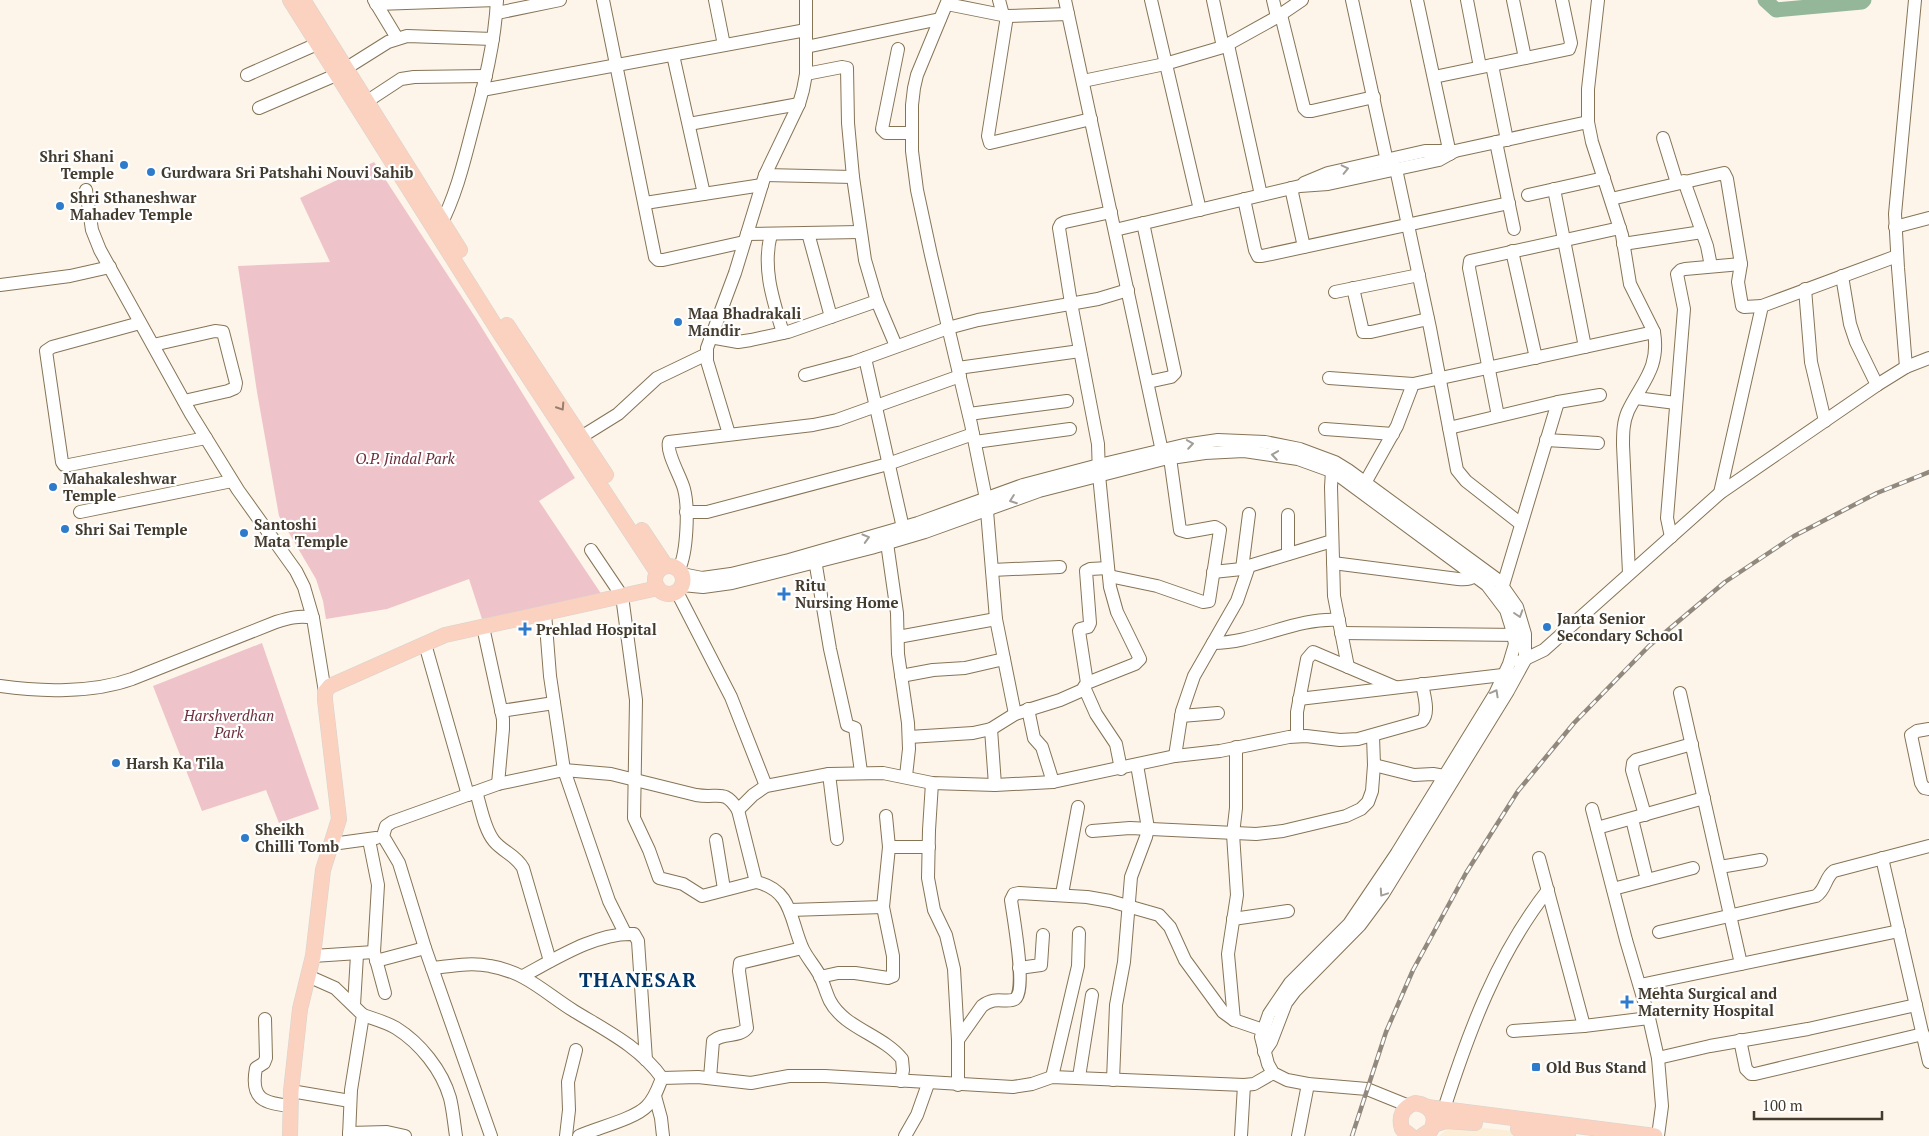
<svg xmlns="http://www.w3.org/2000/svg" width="1929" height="1136" font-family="'PT Serif',serif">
  <rect width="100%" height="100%" fill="#fdf5e9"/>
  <polygon fill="#fcedd6" points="1452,1125 1563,1136 1439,1136"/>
  <g fill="#efc3ca">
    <polygon points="374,162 477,320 575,478 539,501 602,595 482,619 469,579 387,609 326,619 323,601 316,579 279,516 257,392 238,266 330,262 300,198"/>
    <polygon points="262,643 319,809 279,823 266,790 202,811 153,686"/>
  </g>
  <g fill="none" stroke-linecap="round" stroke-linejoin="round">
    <polyline stroke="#95b799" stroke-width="15" points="1765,0 1776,10 1862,2 1864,0"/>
    <g stroke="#867457" stroke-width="14">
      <g id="minor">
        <polyline points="374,0 397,38"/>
        <polyline points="603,0 655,257 658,260 663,260 744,242"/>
        <polyline points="715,0 724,45"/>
        <polyline points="948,0 917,75 914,88 912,105 912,151 917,190 931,255 971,424 986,499 996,619 1015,714"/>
        <polyline points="999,0 1003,15"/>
        <polyline points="1065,0 1068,14"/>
        <polyline points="1151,0 1200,210"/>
        <polyline points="1213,0 1223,47"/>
        <polyline points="1273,0 1277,17"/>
        <polyline points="1352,0 1388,166"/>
        <polyline points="1417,0 1450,154"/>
        <polyline points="1467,0 1480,67"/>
        <polyline points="1513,0 1525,58"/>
        <path d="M 1598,0 L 1588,89 L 1588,122 L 1592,142 L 1622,235 L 1630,284 L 1654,332 C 1660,368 1642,382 1628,411 C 1623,422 1623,434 1623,445 L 1629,573"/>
        <polyline points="376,4 497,0"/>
        <polyline points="947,4 1007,16 1068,14 1163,456"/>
        <polyline points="497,13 560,0"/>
        <polyline points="1281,15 1304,108 1307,111 1312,111 1374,97"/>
        <polyline points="1007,16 988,136 990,143 1091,119"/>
        <polyline points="1228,45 1261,195"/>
        <polyline points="806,47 940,19"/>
        <polyline points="898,49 882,129 886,133 911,133"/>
        <polyline points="673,55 704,194"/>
        <polyline points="1492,65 1507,140"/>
        <polyline points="345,69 388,42 407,36 493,39"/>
        <polyline points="806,74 842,67 847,68 848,123 853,177 865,260 877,301 896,346"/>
        <polyline points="247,75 317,44"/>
        <polyline points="1434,77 1569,49 1571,43 1562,0"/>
        <polyline points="1083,81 1165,64 1223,47 1277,17 1302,0"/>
        <polyline points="482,90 806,30"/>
        <polyline points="366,102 401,79 414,77 486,76"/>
        <polyline points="259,108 336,75"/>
        <polyline points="689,124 799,104"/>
        <polyline points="1663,138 1677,183"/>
        <polyline points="1496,142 1514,229"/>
        <polyline points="1396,169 1430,328 1457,470 1466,481 1521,524"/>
        <polyline points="765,175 853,177"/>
        <polyline points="1684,181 1707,246 1711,266"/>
        <polyline points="1304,183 1328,173 1425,151 1455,151 1588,122"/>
        <polyline points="1291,188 1304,247"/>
        <polyline points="1554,189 1585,347"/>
        <polyline points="86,190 92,230 100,250 191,414 238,490 296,571 304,587 313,618"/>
        <polyline points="1528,195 1604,178"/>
        <polyline points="1244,199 1255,250 1258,256 1262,256 1509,203"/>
        <polyline points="1611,199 1724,173 1727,179 1741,264 1738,282 1742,306 1744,307 1762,306"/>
        <polyline points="645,203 762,185"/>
        <polyline points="1111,212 1065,222 1061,224 1059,228 1071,303 1098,444 1099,475 1110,587 1117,612 1140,659 1135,664 1087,683 1084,687 1096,714 1116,744 1121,769"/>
        <polyline points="1143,223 1175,373 1171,377 1148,382"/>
        <polyline points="1895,227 1929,218"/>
        <path d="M 439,228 C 456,196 464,162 473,127 C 484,85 495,43 497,0"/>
        <polyline points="1115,230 1300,186 1328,184 1439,160 1455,151"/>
        <polyline points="808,233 831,317"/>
        <polyline points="747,234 860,232"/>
        <path d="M 771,234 C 762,268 773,300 783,333"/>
        <polyline points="1623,244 1702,232"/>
        <polyline points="1512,251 1536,358"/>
        <polyline points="1842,276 1850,324 1856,342 1877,385"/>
        <polyline points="0,285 70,276 110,267"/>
        <polyline points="1353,288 1363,332 1371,332 1428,319"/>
        <polyline points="1805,289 1811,362 1825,421"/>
        <polyline points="1335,292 1419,275"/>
        <polyline points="140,323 52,347 46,351 62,462 64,465 69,465 206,438"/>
        <polyline points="710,337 738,342 751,340 788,332 877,301"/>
        <polyline points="153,345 215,331 223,332 236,383 235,388 228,391 184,401"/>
        <polyline points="865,358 903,528"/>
        <polyline points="1906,367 1898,268 1895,214 1915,0"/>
        <polyline points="958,368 1080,351"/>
        <polyline points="805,375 854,362 948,328 978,320 1098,299 1128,290"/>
        <polyline points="1329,378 1413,384"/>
        <polyline points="1636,398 1676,403"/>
        <polyline points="969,414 1067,401"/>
        <polyline points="1498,416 1469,268 1470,261 1620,228"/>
        <polyline points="1449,428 1558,402 1600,395"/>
        <polyline points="1325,429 1393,434"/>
        <polyline points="729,434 707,361 707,348 735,273 765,175 799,104 803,90 806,74 806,0"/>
        <polyline points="581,437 618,414 657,378 707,354"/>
        <polyline points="1546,440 1598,443"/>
        <polyline points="975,442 1070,429"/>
        <polyline points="1334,463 1332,471 1331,487 1334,596 1348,667"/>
        <polyline points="1361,490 1397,426 1413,384 1654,332"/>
        <polyline points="1720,493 1762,306 1897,256"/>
        <polyline points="80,512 232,481"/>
        <polyline points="686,512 707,512 888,464 973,434"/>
        <polyline points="886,536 897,613 898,654 908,723 909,749 906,776"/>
        <polyline points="1671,537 1667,518 1684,309 1677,274 1681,270 1685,269 1741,264"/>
        <polyline points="591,550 622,596 636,700 634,818 649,850 659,878 683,884 702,896 756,882"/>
        <polyline points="814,554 830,649 847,725 855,728 861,772"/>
        <polyline points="1288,554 1288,515"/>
        <path d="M 1333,563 L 1458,579 C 1467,580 1473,579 1479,572"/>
        <path d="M 679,569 C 687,553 689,508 684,489 C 681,477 666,453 669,442 L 813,425 L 837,420 L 960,376"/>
        <polyline points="1242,569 1249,514"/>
        <polyline points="992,570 1060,567"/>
        <polyline points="1213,572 1242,569 1249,566"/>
        <polyline points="682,574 702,578 731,574 789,560 918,523 1023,485 1099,465 1184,445 1218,440 1265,442 1300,449 1335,462 1348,470 1498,580 1517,607 1525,634 1525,660 1508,691 1383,894 1360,925 1295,991 1286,1003 1271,1042 1264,1052"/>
        <polyline points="1109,576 1157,586 1203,602 1209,601 1220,530 1215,527 1187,532 1180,530 1170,458"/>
        <polyline points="682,585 703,587 732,583 871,548 925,532 1039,491 1164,459 1205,453 1244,451 1298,459 1334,472 1487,585 1506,610 1511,626 1515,644 1509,664 1495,694 1397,853 1349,924 1290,983 1269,1014 1261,1037 1268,1064 1273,1073 1287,1080 1308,1084 1367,1089 1409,1106"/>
        <polyline points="677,592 731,697 766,786"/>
        <polyline points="1501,592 1558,402"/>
        <polyline points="545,613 550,676 564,770 609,901 625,933"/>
        <polyline points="483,627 503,719 503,729 498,784"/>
        <polyline points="1341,633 1520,635"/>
        <polyline points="898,637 996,619"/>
        <path d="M 1213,643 C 1256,643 1296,617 1339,620"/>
        <polyline points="425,644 468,795"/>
        <polyline points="1519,662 1544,650 1720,493 1877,385 1906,367 1929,358"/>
        <polyline points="901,676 933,670 965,668 1004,659"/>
        <polyline points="1087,683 1079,631 1080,629 1088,627 1090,623 1086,571 1090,569 1108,568"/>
        <path d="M 0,686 C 40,692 93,693 132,679 L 276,622 C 289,618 300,615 313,618 L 325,692"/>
        <polyline points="1680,693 1741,964"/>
        <polyline points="1299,699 1511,674"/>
        <polyline points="1028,709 1034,738 1042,747 1053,782"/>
        <polyline points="501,711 554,703"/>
        <polyline points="1181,716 1218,713"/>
        <polyline points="991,729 995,785"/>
        <polyline points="1929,729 1917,731 1911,735 1921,783 1924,788 1929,789"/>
        <polyline points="1297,736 1297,712 1307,659 1313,652 1395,687"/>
        <polyline points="909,737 973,733 991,729 1015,714 1060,700 1085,689"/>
        <polyline points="1175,756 1182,711 1194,676 1237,601 1249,566 1332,541"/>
        <polyline points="1374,765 1414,775 1433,774 1450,777"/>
        <polyline points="829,774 837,839"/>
        <polyline points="932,783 929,830 928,878 934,910 946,935 954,969 958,1040 958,1085"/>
        <path d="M 476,792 C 481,807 484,829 494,841 C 503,852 516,855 523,868 L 550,961"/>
        <polyline points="1592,809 1626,940 1649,1018 1658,1058 1662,1106 1658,1136"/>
        <path d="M 738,810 L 756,882 C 792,890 790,919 802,947 C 806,957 815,966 820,976 C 824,984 826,993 830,1001 C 844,1028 883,1035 902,1059 L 903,1070 L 901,1081"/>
        <polyline points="1645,815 1632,770 1633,763 1636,760 1692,744"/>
        <polyline points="1632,819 1647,880"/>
        <polyline points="1597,828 1704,798"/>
        <polyline points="1092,831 1130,828 1256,834 1283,831 1346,816 1361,809 1368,802 1372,791 1374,765 1373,736"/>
        <polyline points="369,840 378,885 374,952 385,993"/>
        <polyline points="716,840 724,889"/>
        <polyline points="332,844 376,838"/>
        <polyline points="889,847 929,847"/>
        <polyline points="1539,858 1584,1026"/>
        <polyline points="1882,858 1929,1062"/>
        <polyline points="1720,867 1761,860"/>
        <polyline points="1613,889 1693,868"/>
        <polyline points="1062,894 1078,807"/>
        <polyline points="790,910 883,907"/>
        <polyline points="1233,919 1288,911"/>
        <path d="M 1659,932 L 1816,896 C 1826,890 1825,877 1834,871 L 1929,846"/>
        <polyline points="313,956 374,952"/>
        <polyline points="376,961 425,948"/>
        <path d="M 432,968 C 451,966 471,962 490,966 C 526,972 545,993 574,1011 C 605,1030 640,1047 662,1078"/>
        <polyline points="1019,968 1041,965 1043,935"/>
        <polyline points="308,976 335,988 363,1015 351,1090 349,1136"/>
        <path d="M 523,976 C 555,959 597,932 634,934 L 638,941 L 646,1060"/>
        <polyline points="820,977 838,973 855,973 888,978 893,976 893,956 883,907 889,847 886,816"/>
        <polyline points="1640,985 1899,931"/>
        <polyline points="354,1005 357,955"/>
        <path d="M 363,1015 C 374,1019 386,1022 396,1028 C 420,1043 442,1070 450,1098 C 453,1110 454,1123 456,1136"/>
        <path d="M 265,1019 L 266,1058 L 264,1063 L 256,1068 C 250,1100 264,1103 291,1106"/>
        <polyline points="1234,1020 1228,954 1237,895 1233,834 1236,808 1236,747"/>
        <polyline points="1513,1031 1584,1026 1649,1018"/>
        <path d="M 958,1040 L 982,1006 C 996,995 1006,1004 1015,999 C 1027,991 1013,915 1011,900 L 1014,894 L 1019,893 L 1087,897 L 1110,901 L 1159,915 L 1170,927 L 1185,960 L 1223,1012 L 1234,1020 L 1269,1032"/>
        <polyline points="1740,1040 1746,1069 1751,1074 1755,1074 1923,1034"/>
        <polyline points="1658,1058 1710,1046 1808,1029 1916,1005"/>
        <polyline points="1052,1077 1078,966 1079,933"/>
        <polyline points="1079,1077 1092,995"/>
        <path d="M 710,1078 L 713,1041 C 723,1032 739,1038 747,1028 L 739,971 L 740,963 L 802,948"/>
        <polyline points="1113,1080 1116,1005 1124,962 1131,877 1146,837 1148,828 1137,765"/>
        <polyline points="291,1091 350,1101"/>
        <polyline points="655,1096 661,1118 663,1136"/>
        <path d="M 1444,1109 C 1469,1031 1497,955 1548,890"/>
        <polyline points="349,1133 387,1132 405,1136"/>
        <path d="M 491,1136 L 425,948 L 399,863 L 383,836 L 386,826 L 392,822 L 498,784 L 564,770 L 611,774 L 696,795 C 719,799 724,788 738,810 L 753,795 L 766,786 L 829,774 L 883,773 L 932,783 L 995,785 L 1053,782 L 1175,756 L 1220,751 L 1289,737 L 1306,736 L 1340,740 L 1358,739 L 1422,721 C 1430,713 1424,695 1422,684"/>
        <polyline points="566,1136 569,1110 568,1082 576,1050"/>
        <path d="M 579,1136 C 596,1128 635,1119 647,1106 C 655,1098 658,1088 662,1078 L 698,1077 L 751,1083 L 789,1076 L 825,1076 L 1013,1087 L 1032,1084 L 1052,1077 L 1244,1085 L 1254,1084 L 1273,1073"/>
        <polyline points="905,1136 917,1115 928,1084"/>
        <polyline points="1241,1136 1244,1085"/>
        <polyline points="1298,1136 1308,1084"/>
      </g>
    </g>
    <g stroke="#d6d4d1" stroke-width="16">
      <g id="major">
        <polyline points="290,0 501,335 657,572"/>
        <polyline points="303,0 460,250"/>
        <polyline points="507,325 606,475"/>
        <polyline points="642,530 666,566"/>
        <circle cx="669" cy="580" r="14"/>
        <polyline points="1427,1107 1655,1136"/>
        <polyline points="1434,1125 1446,1121 1475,1123"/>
        <polyline points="1518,1129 1568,1136"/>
        <polyline points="290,1136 291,1091 300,1009 313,956 323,870 339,819 325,700 325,692 330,686 445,635 658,588"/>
        <path d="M 1411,1136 L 1402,1129 C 1398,1116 1403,1107 1415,1103 C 1431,1105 1438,1116 1431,1130 L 1422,1136"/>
      </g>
    </g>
    <use href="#minor" stroke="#fff" stroke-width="12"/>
    <use href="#major" stroke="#fbd1bf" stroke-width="15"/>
    <g stroke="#91897d" stroke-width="4.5">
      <polyline id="rail" points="1352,1136 1386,1032 1413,970 1466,873 1518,791 1574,723 1649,646 1725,582 1794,536 1877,493 1929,472"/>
    </g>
    <use href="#rail" stroke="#fff" stroke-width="2.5" stroke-dasharray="8" stroke-linecap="butt"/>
  </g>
  <defs><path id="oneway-chevron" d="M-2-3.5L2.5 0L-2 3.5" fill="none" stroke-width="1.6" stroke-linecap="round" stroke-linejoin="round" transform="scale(1.25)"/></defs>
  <g stroke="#a29d97">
    <use href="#oneway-chevron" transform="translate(1345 169) rotate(-13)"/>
    <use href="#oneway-chevron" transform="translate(1190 444) rotate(-9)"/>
    <use href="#oneway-chevron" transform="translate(1275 455) rotate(-171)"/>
    <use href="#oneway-chevron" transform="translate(1013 500) rotate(160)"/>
    <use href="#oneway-chevron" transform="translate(866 538) rotate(-16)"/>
    <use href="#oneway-chevron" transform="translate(1519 614) rotate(72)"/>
    <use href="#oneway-chevron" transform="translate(1495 693) rotate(-61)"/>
    <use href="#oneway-chevron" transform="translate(1383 893) rotate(124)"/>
  </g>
  <use stroke="#967e70" href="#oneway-chevron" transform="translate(561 407) rotate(57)"/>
  <g fill="#2f7bcb" stroke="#fff" stroke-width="2">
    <circle cx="124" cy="165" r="5"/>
    <circle cx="151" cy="172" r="5"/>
    <circle cx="60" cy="206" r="5"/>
    <circle cx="678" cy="322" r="5"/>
    <circle cx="53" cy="487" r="5"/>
    <circle cx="65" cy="529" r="5"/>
    <circle cx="244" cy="533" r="5"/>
    <path d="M781.5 586.5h5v5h5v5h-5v5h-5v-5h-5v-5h5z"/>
    <circle cx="1547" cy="627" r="5"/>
    <path d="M522.5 621.5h5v5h5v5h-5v5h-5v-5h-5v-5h5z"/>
    <circle cx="116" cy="763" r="5"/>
    <circle cx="245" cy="838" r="5"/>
    <path d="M1624.5 994.5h5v5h5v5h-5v5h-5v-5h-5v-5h5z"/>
    <rect x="1531" y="1062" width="10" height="10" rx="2.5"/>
  </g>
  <g text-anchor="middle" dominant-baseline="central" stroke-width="4.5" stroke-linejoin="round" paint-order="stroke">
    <g font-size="15" font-weight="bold" fill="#443b2f" stroke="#fff" text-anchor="start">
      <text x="114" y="156" text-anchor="end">Shri Shani<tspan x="114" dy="17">Temple</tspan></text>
      <text x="161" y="172">Gurdwara Sri Patshahi Nouvi Sahib</text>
      <text x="70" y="197">Shri Sthaneshwar<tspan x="70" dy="17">Mahadev Temple</tspan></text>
      <text x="688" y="313">Maa Bhadrakali<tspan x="688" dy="17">Mandir</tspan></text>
      <text x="63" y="478">Mahakaleshwar<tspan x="63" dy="17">Temple</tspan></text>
      <text x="254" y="524">Santoshi<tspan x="254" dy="17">Mata Temple</tspan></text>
      <text x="75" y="529">Shri Sai Temple</text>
      <text x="795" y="585">Ritu<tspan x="795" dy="17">Nursing Home</tspan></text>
      <text x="1557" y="618">Janta Senior<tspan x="1557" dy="17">Secondary School</tspan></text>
      <text x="536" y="629">Prehlad Hospital</text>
      <text x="126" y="763">Harsh Ka Tila</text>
      <text x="255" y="829">Sheikh<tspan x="255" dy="17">Chilli Tomb</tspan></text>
      <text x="1638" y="993">Mehta Surgical and<tspan x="1638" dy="17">Maternity Hospital</tspan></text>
      <text x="1546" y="1067">Old Bus Stand</text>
    </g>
    <g font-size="15" font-style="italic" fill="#6c303d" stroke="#fff">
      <text x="405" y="458">O.P. Jindal Park</text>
      <text x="229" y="715">Harshverdhan<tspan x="229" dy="17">Park</tspan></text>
    </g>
    <g font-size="20" font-weight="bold" letter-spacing="1" fill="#023668" stroke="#fff">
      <text x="638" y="979">THANESAR</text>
    </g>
  </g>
  <path d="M1754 1111v8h128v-8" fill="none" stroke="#443b2f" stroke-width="2.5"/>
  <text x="1762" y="1111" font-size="15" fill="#443b2f" stroke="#ffffff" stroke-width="4" paint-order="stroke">100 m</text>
</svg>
